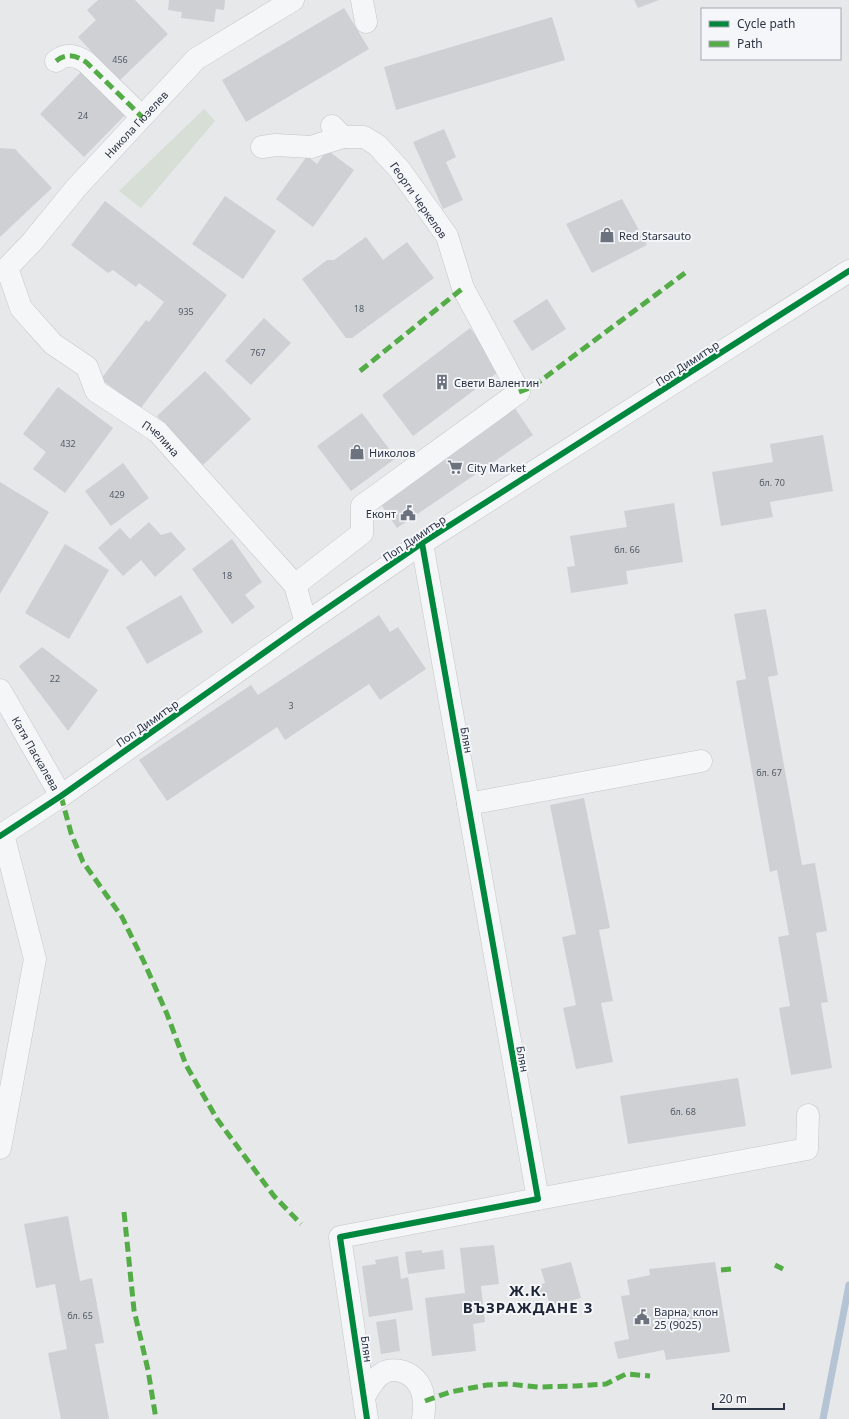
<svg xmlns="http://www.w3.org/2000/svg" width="849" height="1419" font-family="'Noto Sans',sans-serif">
  <rect width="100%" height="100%" fill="#e6e8ea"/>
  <polygon fill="#d6ded6" points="204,109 215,121 141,208 119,191"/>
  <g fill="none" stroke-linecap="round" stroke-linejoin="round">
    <polyline stroke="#b4c4d5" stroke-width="7" points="823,1419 849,1285"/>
  </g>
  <g fill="#ced0d3">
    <polygon points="98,0 135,0 168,34 119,81 78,37 96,20 87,10"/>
    <polygon points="169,0 225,0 224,10 216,9 214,22 181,18 182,12 168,10"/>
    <polygon points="634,0 659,0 638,8"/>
    <polygon points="344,8 369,49 246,122 222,80"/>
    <polygon points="552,17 565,60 396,110 384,67"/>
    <polygon points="81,72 125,115 84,157 40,114"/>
    <polygon points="444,129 456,157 446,162 463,200 443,209 413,142"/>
    <polygon points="0,148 15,149 52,188 0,237"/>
    <polygon points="327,150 354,170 313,227 276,199 307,156 317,164"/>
    <polygon points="225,196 276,231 243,279 192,244"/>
    <polygon points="622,199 647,245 592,273 566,224"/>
    <polygon points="105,201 227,295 140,409 101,379 146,320 149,322 164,302 139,283 136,287 113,270 108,273 71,245"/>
    <polygon points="366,237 383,260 407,242 434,278 352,338 346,338 302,279 327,260 334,260"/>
    <polygon points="547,299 566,329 532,351 513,321"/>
    <polygon points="264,318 291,343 251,385 225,361"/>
    <polygon points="470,328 501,370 413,436 382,395"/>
    <polygon points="205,371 251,419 203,465 157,416"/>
    <polygon points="58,387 113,428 65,493 33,469 46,452 23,434"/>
    <polygon points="514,407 533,435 397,528 378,500"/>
    <polygon points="362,413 396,458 351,491 317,446"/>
    <polygon points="823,435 833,491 770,502 773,517 721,526 712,472 773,462 770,444"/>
    <polygon points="123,463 149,498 111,526 85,491"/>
    <polygon points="0,482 49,512 0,594"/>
    <polygon points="674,503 683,562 626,571 628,584 571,593 567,567 575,566 570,536 627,527 624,511"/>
    <polygon points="149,522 161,535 171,532 186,549 155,577 141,560 123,576 98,548 120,528 130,539"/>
    <polygon points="232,539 262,582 245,595 255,607 232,624 192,569"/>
    <polygon points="65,544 109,570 69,639 25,613"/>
    <polygon points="181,595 203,632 147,664 126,627"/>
    <polygon points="766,609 778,675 768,677 802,865 815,863 827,931 816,933 828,1002 821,1003 832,1068 791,1075 779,1008 790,1006 778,937 789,935 777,870 770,872 736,681 746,679 734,614"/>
    <polygon points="379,615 390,632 398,627 426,669 380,700 369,684 285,740 277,727 167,801 139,760 251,685 258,695"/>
    <polygon points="42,647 98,690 68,731 19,666"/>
    <polygon points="584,798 610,928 599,930 613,1001 601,1003 613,1062 576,1069 563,1008 576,1005 562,937 576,934 550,805"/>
    <polygon points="738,1078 746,1126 628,1144 620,1096"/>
    <polygon points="68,1216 80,1281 92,1278 104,1343 95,1344 109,1419 61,1419 48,1353 67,1349 55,1284 36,1288 24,1224"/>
    <polygon points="494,1245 499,1284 481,1286 485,1322 473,1324 476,1351 432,1356 425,1298 465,1293 460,1248"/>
    <polygon points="422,1250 422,1253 443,1250 445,1269 408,1274 405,1252"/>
    <polygon points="398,1256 401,1279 408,1277 413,1310 369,1317 362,1266 376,1264 375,1260"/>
    <polygon points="571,1262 581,1298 550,1306 547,1295 541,1297 538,1285 545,1283 541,1269"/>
    <polygon points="715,1262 730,1352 666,1360 664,1350 618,1359 614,1342 629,1339 621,1296 630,1295 627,1280 650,1275 649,1269"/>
    <polygon points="396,1319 400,1351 381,1354 376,1322"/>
  </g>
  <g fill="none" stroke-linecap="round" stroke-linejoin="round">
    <g stroke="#c4c6c8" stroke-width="23">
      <g id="minor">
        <polyline points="362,0 366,22"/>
        <path d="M 56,61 C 67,53 75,55 86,62 L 142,117"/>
        <polyline points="262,147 276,145 311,147 343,137"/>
        <path id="s1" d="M 7,268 L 21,308 L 28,316 L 53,344 L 87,367 L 96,391 L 158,432 L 295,585 L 306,623"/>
        <path id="s2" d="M 0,271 L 7,268 L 32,242 L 76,188 L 196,59 L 293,0"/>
        <polyline points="295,585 362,533 362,506 519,392 463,288 447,236 400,170 377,145 364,137 343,137 332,126"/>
        <path id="s3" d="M 0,690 L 61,796"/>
        <polyline points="468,804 701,761"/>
        <polyline points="0,836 61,796 306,623 422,543 849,271"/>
        <polyline points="0,1148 35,959 3,834"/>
        <polyline points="538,1199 807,1149 808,1115"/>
        <path d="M 364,1397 C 369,1388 374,1378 383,1373 C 389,1369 398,1370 404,1372 C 424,1380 426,1400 423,1419"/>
        <polyline points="367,1419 340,1237 538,1199 422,543"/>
      </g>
    </g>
    <use href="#minor" stroke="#f5f6f7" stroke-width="22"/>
    <g stroke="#54ac47" stroke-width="5" stroke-dasharray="10 5" stroke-linecap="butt">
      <path d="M 56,61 C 67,53 75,55 86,62 L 142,117"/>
      <polyline points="360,371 463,288"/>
      <polyline points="519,392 532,387 685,273"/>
      <polyline points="61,796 71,833 83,862 122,917 144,962 167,1014 186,1065 217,1119 274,1196 301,1224"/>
      <polyline points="124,1212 134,1310 148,1370 156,1419"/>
      <polyline points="775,1265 783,1269"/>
      <polyline points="721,1270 732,1269"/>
      <polyline points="425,1401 450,1392 487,1385 509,1384 538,1387 576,1386 606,1384 626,1374 650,1376"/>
    </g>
    <g stroke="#f4f6f9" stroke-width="8">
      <g id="cycleway">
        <polyline points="0,836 61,796 306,623 422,543 849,271"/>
        <polyline points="367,1419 340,1237 538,1199 422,543"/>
      </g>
    </g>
    <use href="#cycleway" stroke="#00873e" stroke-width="6"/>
  </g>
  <defs>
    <g id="shop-bare" transform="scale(1.2)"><path d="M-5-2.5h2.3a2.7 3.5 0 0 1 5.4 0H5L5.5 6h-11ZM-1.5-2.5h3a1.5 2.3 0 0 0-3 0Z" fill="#6c737f" stroke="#f4f6f9" stroke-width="2.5" paint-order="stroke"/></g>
    <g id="building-bare" transform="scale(1.2)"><path d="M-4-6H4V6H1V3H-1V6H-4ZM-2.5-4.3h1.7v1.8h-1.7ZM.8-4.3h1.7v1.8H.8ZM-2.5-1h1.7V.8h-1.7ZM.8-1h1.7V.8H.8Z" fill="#6c737f" stroke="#f4f6f9" stroke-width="2.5" paint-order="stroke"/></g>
    <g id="supermarket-bare" transform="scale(1.2)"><path d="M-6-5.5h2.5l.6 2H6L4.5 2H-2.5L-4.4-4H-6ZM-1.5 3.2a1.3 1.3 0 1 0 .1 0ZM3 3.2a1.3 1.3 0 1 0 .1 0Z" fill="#6c737f" stroke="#f4f6f9" stroke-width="2.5" paint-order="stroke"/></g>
    <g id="civic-bare" transform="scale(1.2)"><path d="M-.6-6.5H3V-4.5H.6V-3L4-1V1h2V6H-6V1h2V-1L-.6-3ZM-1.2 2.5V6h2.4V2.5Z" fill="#6c737f" stroke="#f4f6f9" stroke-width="2.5" paint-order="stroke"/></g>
  </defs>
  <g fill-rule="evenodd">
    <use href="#shop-bare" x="607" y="235"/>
    <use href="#building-bare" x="442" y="382"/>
    <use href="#shop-bare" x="357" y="452"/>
    <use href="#supermarket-bare" x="455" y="467"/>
    <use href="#civic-bare" x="408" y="513"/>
    <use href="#civic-bare" x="642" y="1317"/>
  </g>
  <g text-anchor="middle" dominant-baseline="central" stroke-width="4" stroke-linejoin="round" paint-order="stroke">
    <g font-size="9" fill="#545c69">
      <text x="120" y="59">456</text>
      <text x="83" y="115">24</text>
      <text x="359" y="308">18</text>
      <text x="186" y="311">935</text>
      <text x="258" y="352">767</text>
      <text x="68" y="443">432</text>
      <text x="772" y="482">бл. 70</text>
      <text x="117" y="494">429</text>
      <text x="627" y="549">бл. 66</text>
      <text x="227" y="575">18</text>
      <text x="55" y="678">22</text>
      <text x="291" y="705">3</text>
      <text x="769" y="772">бл. 67</text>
      <text x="683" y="1111">бл. 68</text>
      <text x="80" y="1315">бл. 65</text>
    </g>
    <g font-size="11" fill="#2b3445" stroke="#f4f6f9">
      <text stroke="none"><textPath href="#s2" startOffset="201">Никола Гюзелев</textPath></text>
      <text transform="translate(419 200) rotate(55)">Георги Черкелов</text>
      <text transform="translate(687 363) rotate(-33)">Поп Димитър</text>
      <text stroke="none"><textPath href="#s1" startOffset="238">Пчелина</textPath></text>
      <text transform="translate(414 538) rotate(-34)">Поп Димитър</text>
      <text transform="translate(147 723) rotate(-35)">Поп Димитър</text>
      <text transform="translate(467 740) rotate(80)">Блян</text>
      <text stroke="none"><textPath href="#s3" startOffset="73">Катя Паскалева</textPath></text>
      <text transform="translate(523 1059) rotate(80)">Блян</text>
      <text transform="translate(367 1349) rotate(82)">Блян</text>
    </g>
    <g font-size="11" fill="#2b3445" stroke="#f4f6f9" text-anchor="start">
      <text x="619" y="235">Red Starsauto</text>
      <text x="454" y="382">Свети Валентин</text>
      <text x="369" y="452">Николов</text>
      <text x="467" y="467">City Market</text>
      <text x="396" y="513" text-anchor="end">Еконт</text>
      <text x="654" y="1311">Варна, клон<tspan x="654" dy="13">25 (9025)</tspan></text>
    </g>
    <g font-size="15" font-weight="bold" letter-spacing="1" fill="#1d2536" stroke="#f4f6f9">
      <text x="528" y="1290">Ж.К.<tspan x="528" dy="17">ВЪЗРАЖДАНЕ 3</tspan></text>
    </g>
  </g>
  <rect x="701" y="8" width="140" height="52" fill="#f4f6f9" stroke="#a4a8b1"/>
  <rect x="709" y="21" width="20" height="6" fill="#00873e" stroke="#a4a8b1"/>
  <text x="737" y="28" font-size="12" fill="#2b3445">Cycle path</text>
  <rect x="709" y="41" width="20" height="6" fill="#54ac47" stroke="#a4a8b1"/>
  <text x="737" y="48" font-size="12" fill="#2b3445">Path</text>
  <path d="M713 1403v6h71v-6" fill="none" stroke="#2b3445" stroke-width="2"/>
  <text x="719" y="1403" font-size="12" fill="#2b3445" stroke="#f4f6f9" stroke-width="3" paint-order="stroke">20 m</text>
</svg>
